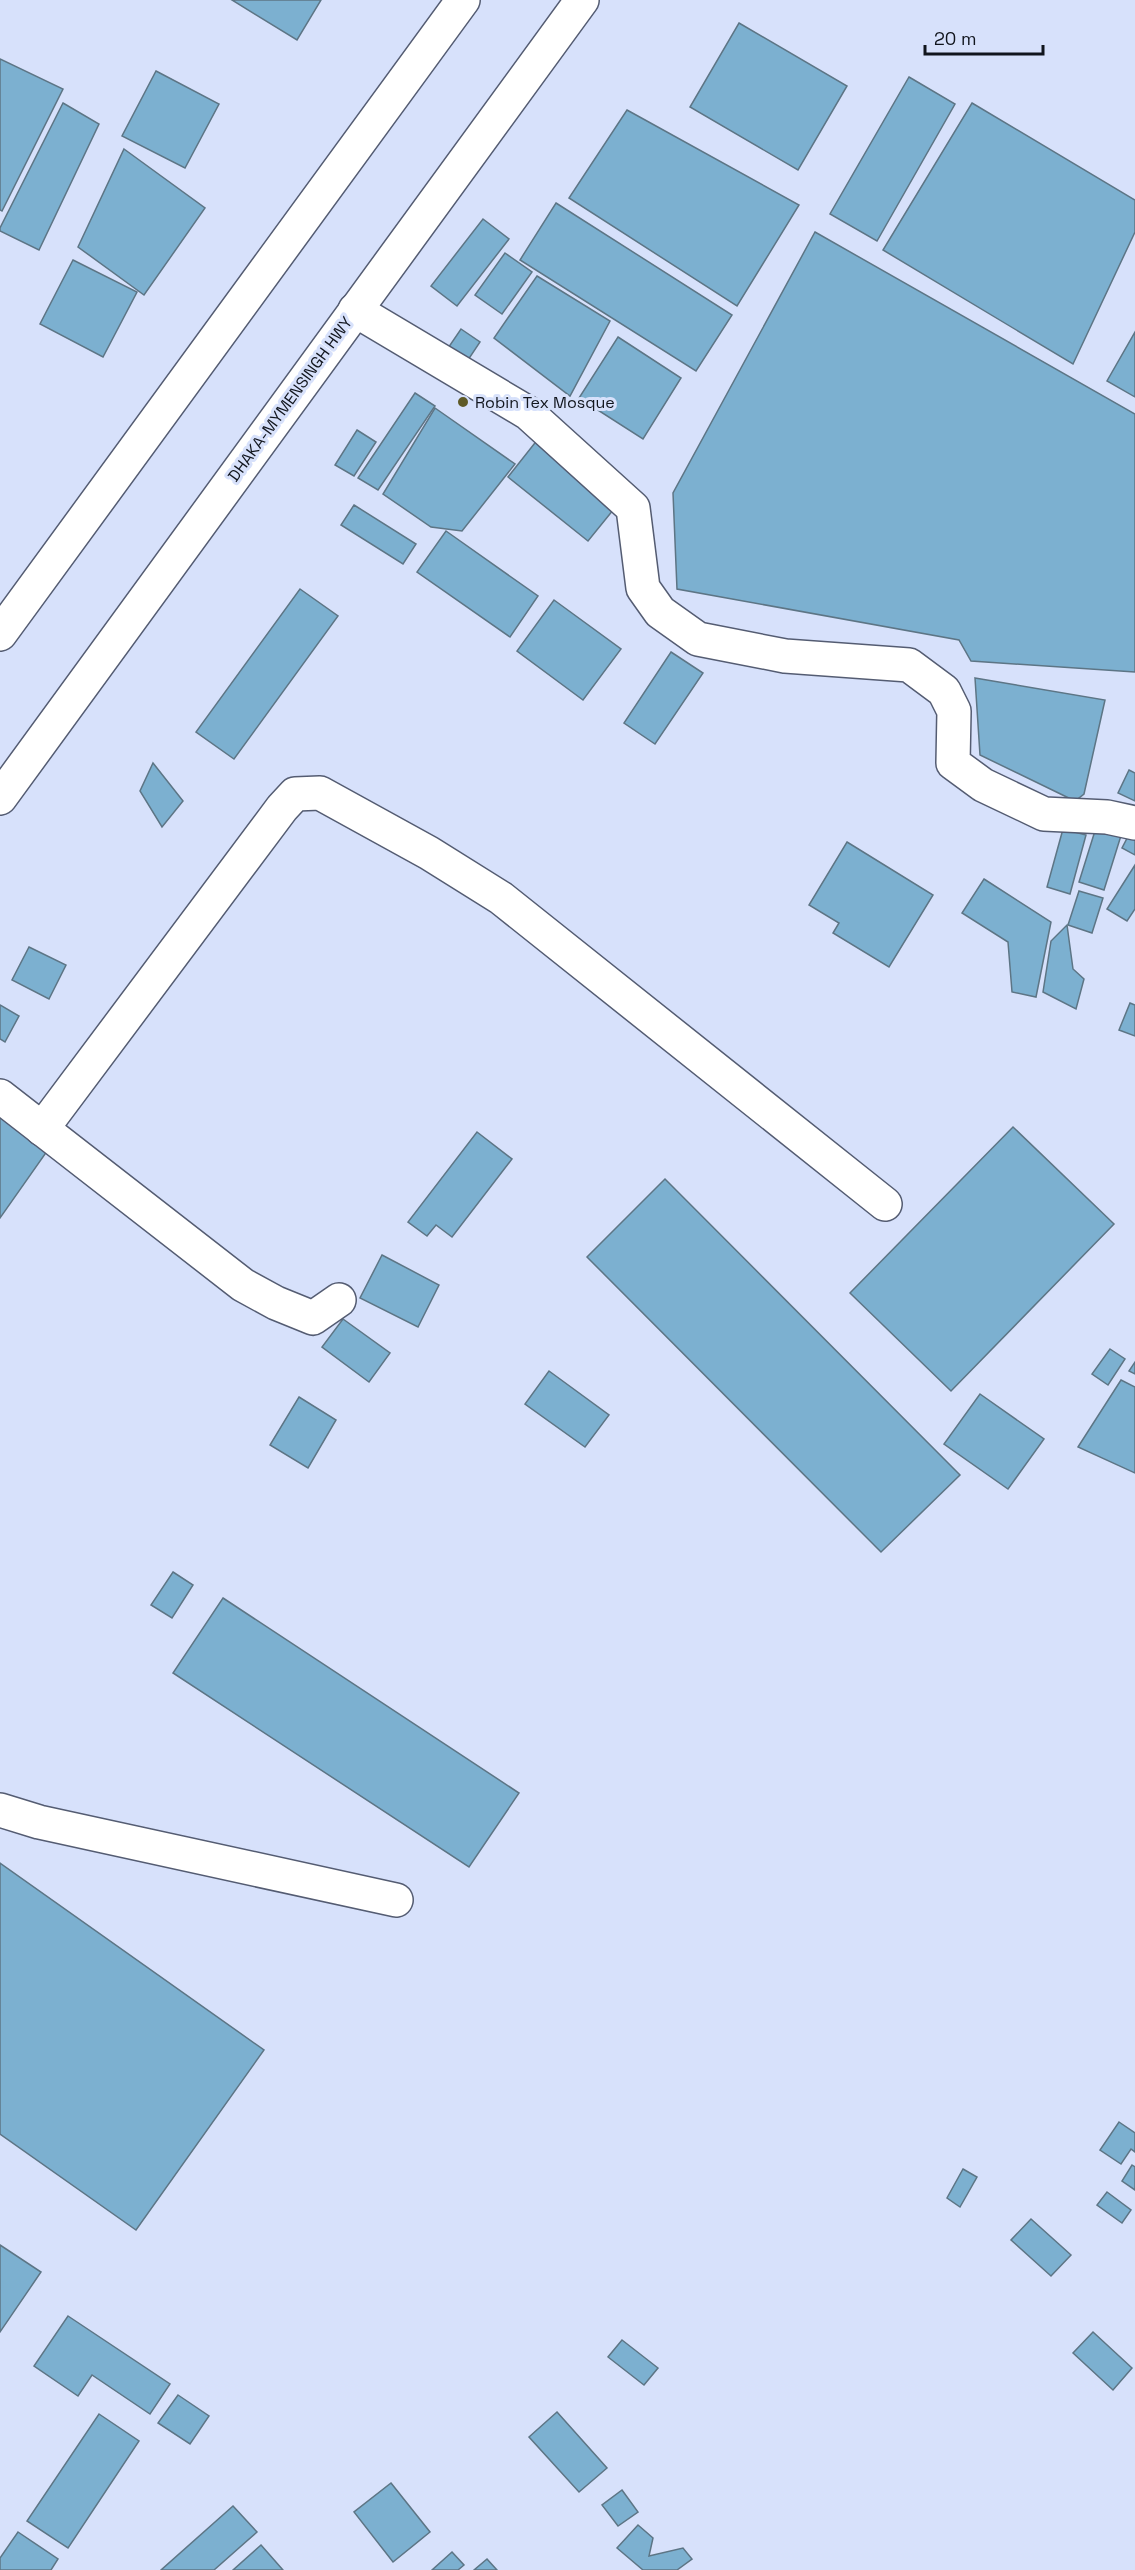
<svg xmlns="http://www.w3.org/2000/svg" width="1135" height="2570" font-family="'Space Grotesk',sans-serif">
  <rect width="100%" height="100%" fill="#d7e1fb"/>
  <g fill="#7cb0d0" stroke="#5d7585" stroke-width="1.5">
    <polygon points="232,0 321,0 297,40"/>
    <polygon points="739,23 847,86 798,170 690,107"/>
    <polygon points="0,59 63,89 2,211 0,210"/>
    <polygon points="156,71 219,104 185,168 122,136"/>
    <polygon points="909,77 955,104 877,241 830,214"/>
    <polygon points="63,103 99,124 39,250 0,231 0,228"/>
    <polygon points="972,103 1135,200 1135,232 1073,364 883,250"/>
    <polygon points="627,110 799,205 737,306 569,198"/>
    <polygon points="124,149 205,208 144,295 78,247"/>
    <polygon points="556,203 732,315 696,371 520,260"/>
    <polygon points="483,219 509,239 457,306 431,286"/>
    <polygon points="815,232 1135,414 1135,672 971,661 959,640 677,589 673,493"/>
    <polygon points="505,253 532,272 502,314 475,295"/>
    <polygon points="73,260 137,292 103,357 40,324"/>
    <polygon points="537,276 610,321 570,396 494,338"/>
    <polygon points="461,329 480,342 464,366 444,354"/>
    <polygon points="1135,332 1135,397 1107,381"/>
    <polygon points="618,337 681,378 643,439 579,398"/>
    <polygon points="415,393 435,406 378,490 358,478"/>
    <polygon points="435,408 515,464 462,531 431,527 383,494"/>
    <polygon points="357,430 376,442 354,476 335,465"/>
    <polygon points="538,439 618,504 588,541 508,477"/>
    <polygon points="354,505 416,544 403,564 341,525"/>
    <polygon points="446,531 538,596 510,637 417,572"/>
    <polygon points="300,589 338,616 234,759 196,732"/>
    <polygon points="554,600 621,649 583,700 517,651"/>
    <polygon points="671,652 703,673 655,744 624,723"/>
    <polygon points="975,678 1105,700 1084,794 1075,801 980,755"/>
    <polygon points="153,763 183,801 162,827 140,791"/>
    <polygon points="1129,770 1135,773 1135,801 1118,793"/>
    <polygon points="1099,818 1124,826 1104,890 1079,882"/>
    <polygon points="1134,825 1135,825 1135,855 1122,848"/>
    <polygon points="1063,829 1086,835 1070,894 1047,887"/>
    <polygon points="847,842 933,895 889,967 833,933 839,923 809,905"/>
    <polygon points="1135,865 1135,909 1127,921 1107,909"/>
    <polygon points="984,879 1051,922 1036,997 1012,992 1008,942 962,913"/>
    <polygon points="1079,891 1103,898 1092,933 1068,925"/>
    <polygon points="1067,925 1073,969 1084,979 1076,1009 1043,992 1051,941"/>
    <polygon points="29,947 66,965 49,999 12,980"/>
    <polygon points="1130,1003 1135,1005 1135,1036 1119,1030"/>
    <polygon points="0,1005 19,1016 5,1042 0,1039"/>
    <polygon points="0,1112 50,1147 0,1218"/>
    <polygon points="1013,1127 1114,1224 951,1391 850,1293"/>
    <polygon points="477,1132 512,1159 452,1237 436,1225 427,1236 408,1222"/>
    <polygon points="665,1179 960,1475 881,1552 587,1257"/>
    <polygon points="382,1255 439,1285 418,1327 360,1298"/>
    <polygon points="343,1319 390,1353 369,1382 322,1347"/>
    <polygon points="1110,1349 1125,1359 1108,1385 1092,1374"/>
    <polygon points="1135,1362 1135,1374 1129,1371"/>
    <polygon points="549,1371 609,1415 585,1447 525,1404"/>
    <polygon points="1121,1380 1135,1387 1135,1473 1078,1447"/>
    <polygon points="980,1394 1044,1439 1008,1489 944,1444"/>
    <polygon points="299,1397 336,1420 308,1468 270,1445"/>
    <polygon points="173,1572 193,1585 172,1618 151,1605"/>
    <polygon points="223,1598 519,1793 469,1867 173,1673"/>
    <polygon points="0,1863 264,2050 136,2230 0,2134"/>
    <polygon points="1119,2122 1135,2133 1135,2152 1131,2149 1121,2164 1100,2150"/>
    <polygon points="1132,2165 1135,2167 1135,2190 1122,2181"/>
    <polygon points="963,2169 977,2177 960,2207 947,2198"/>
    <polygon points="1107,2192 1131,2210 1122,2223 1097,2205"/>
    <polygon points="1031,2219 1071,2255 1051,2276 1011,2240"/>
    <polygon points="0,2245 41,2272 0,2332"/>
    <polygon points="68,2316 170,2384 150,2414 92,2375 78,2396 34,2366"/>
    <polygon points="1093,2332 1132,2368 1113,2390 1073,2353"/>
    <polygon points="622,2340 658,2368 644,2385 608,2357"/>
    <polygon points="178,2395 209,2416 190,2444 158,2423"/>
    <polygon points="557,2412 607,2468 579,2492 529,2437"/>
    <polygon points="99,2414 139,2441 68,2548 27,2521"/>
    <polygon points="391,2483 430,2532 393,2562 354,2512"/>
    <polygon points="622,2490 638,2512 618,2526 602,2505"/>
    <polygon points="233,2506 257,2532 214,2570 161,2570"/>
    <polygon points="638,2525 653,2538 649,2556 683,2548 692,2559 677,2570 643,2570 617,2548"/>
    <polygon points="18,2532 58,2559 51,2570 0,2570 0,2558"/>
    <polygon points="261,2545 283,2570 233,2570"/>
    <polygon points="452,2552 464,2565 458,2570 432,2570"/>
    <polygon points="487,2559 497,2570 474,2570"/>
  </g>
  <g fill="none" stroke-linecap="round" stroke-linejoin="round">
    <g stroke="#545c72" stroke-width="36">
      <g id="minor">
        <polyline points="355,310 528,413 633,508 643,588 660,612 698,639 785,656 909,665 944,691 954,711 953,763 983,785 1044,814 1107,817 1135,823"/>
        <polyline points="0,1096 243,1285 276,1303 313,1318 339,1300"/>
        <polyline points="42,1129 282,808 295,794 320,793 429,853 501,898 885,1204"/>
        <polyline points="0,1810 39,1822 396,1900"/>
      </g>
    </g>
    <g stroke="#545c72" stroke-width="36">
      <g id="highway">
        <polyline points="0,634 463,0"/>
        <polyline points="0,798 582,0"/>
      </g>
    </g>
    <use href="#minor" stroke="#fff" stroke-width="33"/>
    <use href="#highway" stroke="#fff" stroke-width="33"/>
  </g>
  <circle fill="#5e5a27" stroke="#d7e1fb" stroke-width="2" cx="463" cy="402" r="6"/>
  <g text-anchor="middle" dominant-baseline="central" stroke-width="6" stroke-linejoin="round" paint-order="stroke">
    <g font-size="16" fill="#11151d" stroke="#d7e1fb">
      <text transform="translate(290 399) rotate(-54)">DHAKA-MYMENSINGH HWY</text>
    </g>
    <g font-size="16" fill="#11151d" stroke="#d7e1fb" text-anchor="start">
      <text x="475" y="402">Robin Tex Mosque</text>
    </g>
  </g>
  <path d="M925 45v9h118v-9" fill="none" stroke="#11151d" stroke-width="3"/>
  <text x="934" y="45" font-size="18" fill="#11151d" stroke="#d7e1fb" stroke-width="4.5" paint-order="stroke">20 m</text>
</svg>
